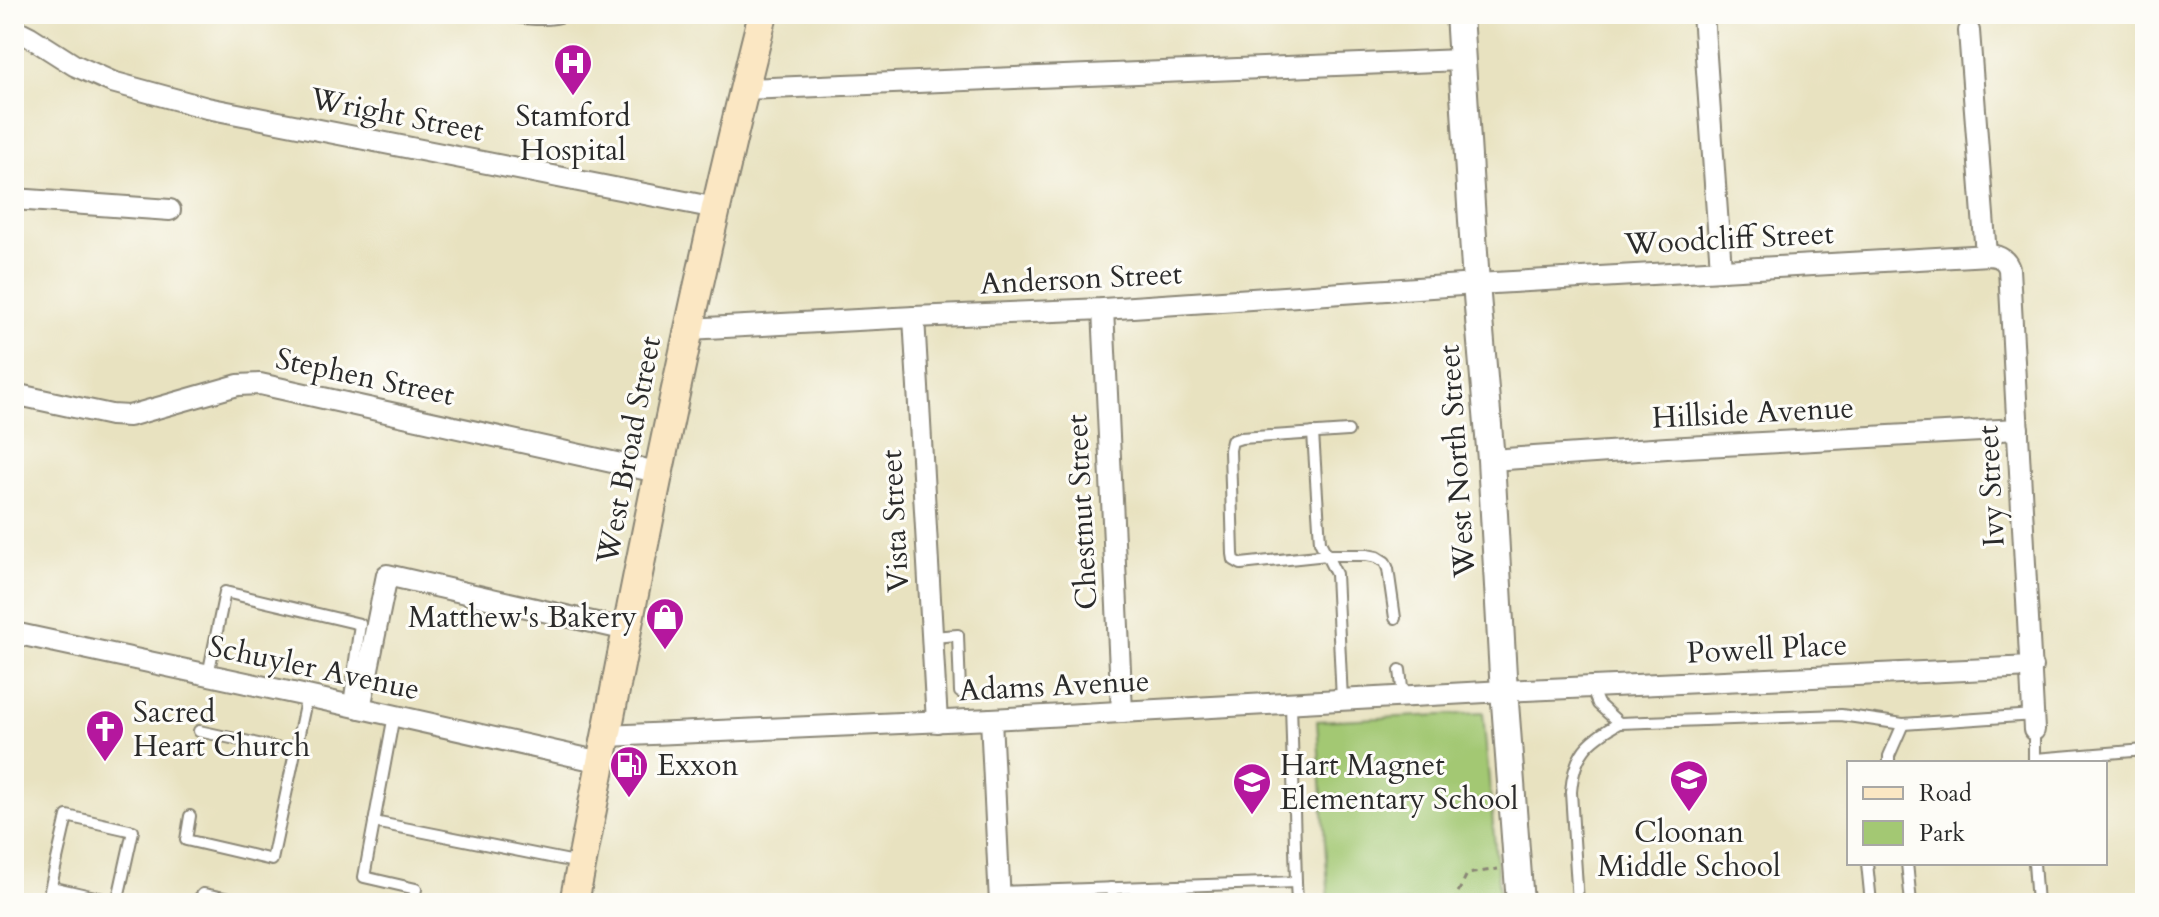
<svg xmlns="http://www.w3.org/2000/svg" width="2159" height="917" font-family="Cardo,serif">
  <rect width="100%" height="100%" fill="#fdfcf7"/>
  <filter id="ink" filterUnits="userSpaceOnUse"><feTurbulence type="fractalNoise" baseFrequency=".0125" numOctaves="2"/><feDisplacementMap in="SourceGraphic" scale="16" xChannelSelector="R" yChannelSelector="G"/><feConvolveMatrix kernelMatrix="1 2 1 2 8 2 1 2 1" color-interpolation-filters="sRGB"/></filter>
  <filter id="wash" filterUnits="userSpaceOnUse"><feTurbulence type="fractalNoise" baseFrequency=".006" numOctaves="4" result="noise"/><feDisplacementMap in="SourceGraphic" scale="32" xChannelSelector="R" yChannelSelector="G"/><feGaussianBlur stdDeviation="1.8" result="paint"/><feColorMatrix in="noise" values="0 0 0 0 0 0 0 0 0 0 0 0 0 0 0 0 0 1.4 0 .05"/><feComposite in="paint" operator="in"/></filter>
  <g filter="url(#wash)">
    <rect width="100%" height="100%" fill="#e8e2c0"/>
    <polygon fill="#a3c873" stroke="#677a4f" stroke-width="2" points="1483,713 1500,903 1329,903 1317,721"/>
  </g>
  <g filter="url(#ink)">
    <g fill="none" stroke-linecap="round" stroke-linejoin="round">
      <g stroke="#8a8676" stroke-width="14">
        <g id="service">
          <path d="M 487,14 C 515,15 543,25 569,14"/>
          <polyline points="1348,431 1241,438 1232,441 1230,450 1233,554 1234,560 1241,564 1327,555 1367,555 1377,557 1385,562 1388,569 1395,618"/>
          <polyline points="1313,433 1320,542 1336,574 1342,700"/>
          <polyline points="932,637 958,635 960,692"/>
          <polyline points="1400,670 1403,696"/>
          <polyline points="208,675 225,592 360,624 349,705"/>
          <polyline points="1591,687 1598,704 1619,723 1841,715 1903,724 2034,715"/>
          <polyline points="394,715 364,877 416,889 413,903"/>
          <polyline points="199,731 295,752"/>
          <polyline points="2035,759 2145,750"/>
          <polyline points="1889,763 1889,756 1903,724"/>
          <polyline points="2034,763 2034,730"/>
          <polyline points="190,816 186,840 272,860 307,696"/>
          <polyline points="374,822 580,863"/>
          <polyline points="1867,863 1871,903"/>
          <polyline points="1907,863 1911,903"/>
          <polyline points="2034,863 2037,903"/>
          <polyline points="1296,882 1297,903"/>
          <polyline points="51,887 117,902"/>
          <polyline points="1111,888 1113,903"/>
          <polyline points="1000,892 1296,882 1291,703"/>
          <polyline points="47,903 67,816 133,831 117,903"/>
          <polyline points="195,903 203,894 251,903"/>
          <path d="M 1578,903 L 1571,792 C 1574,754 1587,741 1619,723"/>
        </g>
      </g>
      <g stroke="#8a8676" stroke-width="24">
        <g id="minor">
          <polyline points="1703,14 1721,269"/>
          <polyline points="14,29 30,37 74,65 112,82 207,108 716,208"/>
          <polyline points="1969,31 1986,255"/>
          <polyline points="744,89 1461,60"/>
          <polyline points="14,199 170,210"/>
          <polyline points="1103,309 1122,712"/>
          <polyline points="914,317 937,722"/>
          <path d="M 688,329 L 914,317 L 1103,309 L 1476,284 L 1989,255 C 1999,256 2006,259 2009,269 L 2034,730"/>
          <polyline points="14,394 111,415 129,416 238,385 260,384 657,472"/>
          <polyline points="1491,460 1667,448 2018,429"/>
          <polyline points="14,633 307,696 601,762"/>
          <polyline points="360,708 387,575 627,630"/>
          <polyline points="991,719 1000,903"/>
          <polyline points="606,736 991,719 1504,691 2032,667"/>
        </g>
      </g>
      <g stroke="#8a8676" stroke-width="30">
        <polyline id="tertiary" points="1459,14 1476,284 1491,460 1503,676 1520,903"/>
      </g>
      <g stroke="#8a8676" stroke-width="32">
        <path id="secondary" d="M 574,903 C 631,605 688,308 763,14"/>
      </g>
      <polyline stroke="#8a8676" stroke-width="3" stroke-dasharray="6 6" stroke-linecap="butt" points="1453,903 1467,874 1498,869"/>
      <use href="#service" stroke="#fff" stroke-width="10"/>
      <use href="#minor" stroke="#fff" stroke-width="20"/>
      <use href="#tertiary" stroke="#fff" stroke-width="26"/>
      <use href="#secondary" stroke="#fbe7c3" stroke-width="28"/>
    </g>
  </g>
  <defs>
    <g id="hospital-pin" transform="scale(2)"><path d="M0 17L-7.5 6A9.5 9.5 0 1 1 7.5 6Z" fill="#b5179e" stroke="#fdfcf7"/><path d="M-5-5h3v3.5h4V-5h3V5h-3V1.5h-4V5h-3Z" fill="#fff"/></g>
    <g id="shop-pin" transform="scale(2)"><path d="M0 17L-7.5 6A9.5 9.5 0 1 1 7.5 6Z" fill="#b5179e" stroke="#fdfcf7"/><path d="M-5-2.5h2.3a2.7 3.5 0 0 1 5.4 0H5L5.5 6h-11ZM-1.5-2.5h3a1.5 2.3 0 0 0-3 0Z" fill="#fff"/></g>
    <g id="church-pin" transform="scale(2)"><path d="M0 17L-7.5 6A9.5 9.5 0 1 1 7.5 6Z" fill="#b5179e" stroke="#fdfcf7"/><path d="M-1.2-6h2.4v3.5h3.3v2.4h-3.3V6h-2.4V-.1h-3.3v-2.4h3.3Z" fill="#fff"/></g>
    <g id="fuel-pin" transform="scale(2)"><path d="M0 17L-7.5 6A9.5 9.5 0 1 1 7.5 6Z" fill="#b5179e" stroke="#fdfcf7"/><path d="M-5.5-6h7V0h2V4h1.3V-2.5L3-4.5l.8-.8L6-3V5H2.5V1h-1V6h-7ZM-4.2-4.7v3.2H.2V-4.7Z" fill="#fff"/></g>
    <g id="school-pin" transform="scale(2)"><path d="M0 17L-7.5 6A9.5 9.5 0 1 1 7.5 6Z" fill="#b5179e" stroke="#fdfcf7"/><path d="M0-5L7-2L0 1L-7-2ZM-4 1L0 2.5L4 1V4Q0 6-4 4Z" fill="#fff"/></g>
  </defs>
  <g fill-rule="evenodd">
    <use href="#hospital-pin" x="573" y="63"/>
    <use href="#shop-pin" x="665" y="617"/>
    <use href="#church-pin" x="105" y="729"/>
    <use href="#fuel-pin" x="629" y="765"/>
    <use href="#school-pin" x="1689" y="779"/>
    <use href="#school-pin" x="1252" y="782"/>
  </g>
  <g text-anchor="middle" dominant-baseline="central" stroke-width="6" stroke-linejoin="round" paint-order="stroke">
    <g font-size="30" fill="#2b2b2b" stroke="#fdfcf7">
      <text transform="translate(397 115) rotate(11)">Wright Street</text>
      <text transform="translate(1729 239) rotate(-3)">Woodcliff Street</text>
      <text transform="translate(1081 279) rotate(-3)">Anderson Street</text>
      <text transform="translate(365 377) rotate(12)">Stephen Street</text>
      <text transform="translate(1753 413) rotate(-3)">Hillside Avenue</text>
      <text transform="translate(629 450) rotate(-79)">West Broad Street</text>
      <text transform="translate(1457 461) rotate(-94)">West North Street</text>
      <text transform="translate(1991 486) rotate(-93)">Ivy Street</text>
      <text transform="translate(1082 512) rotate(-93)">Chestnut Street</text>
      <text transform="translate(895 521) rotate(-93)">Vista Street</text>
      <text transform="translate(1767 649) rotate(-3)">Powell Place</text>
      <text transform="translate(314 668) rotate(12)">Schuyler Avenue</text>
      <text transform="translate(1054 686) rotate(-3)">Adams Avenue</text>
    </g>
    <g font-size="30" fill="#2b2b2b" stroke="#fdfcf7" text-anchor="start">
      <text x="573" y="116" text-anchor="middle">Stamford<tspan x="573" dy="34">Hospital</tspan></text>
      <text x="637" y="617" text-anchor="end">Matthew's Bakery</text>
      <text x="133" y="712">Sacred<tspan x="133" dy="34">Heart Church</tspan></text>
      <text x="657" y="765">Exxon</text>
      <text x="1280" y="765">Hart Magnet<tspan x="1280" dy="34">Elementary School</tspan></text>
      <text x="1689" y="832" text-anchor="middle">Cloonan<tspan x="1689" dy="34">Middle School</tspan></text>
    </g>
  </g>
  <rect width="2159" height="917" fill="none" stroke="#fdfcf7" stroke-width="48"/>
  <rect x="1847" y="761" width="260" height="104" fill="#fdfcf7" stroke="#a9a8a5" stroke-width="2"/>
  <rect x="1863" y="787" width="40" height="12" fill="#fbe7c3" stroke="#a9a8a5" stroke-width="2"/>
  <text x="1919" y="801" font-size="24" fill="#2b2b2b">Road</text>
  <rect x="1863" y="821" width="40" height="24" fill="#a3c873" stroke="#a9a8a5" stroke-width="2"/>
  <text x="1919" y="841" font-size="24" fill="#2b2b2b">Park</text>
</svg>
